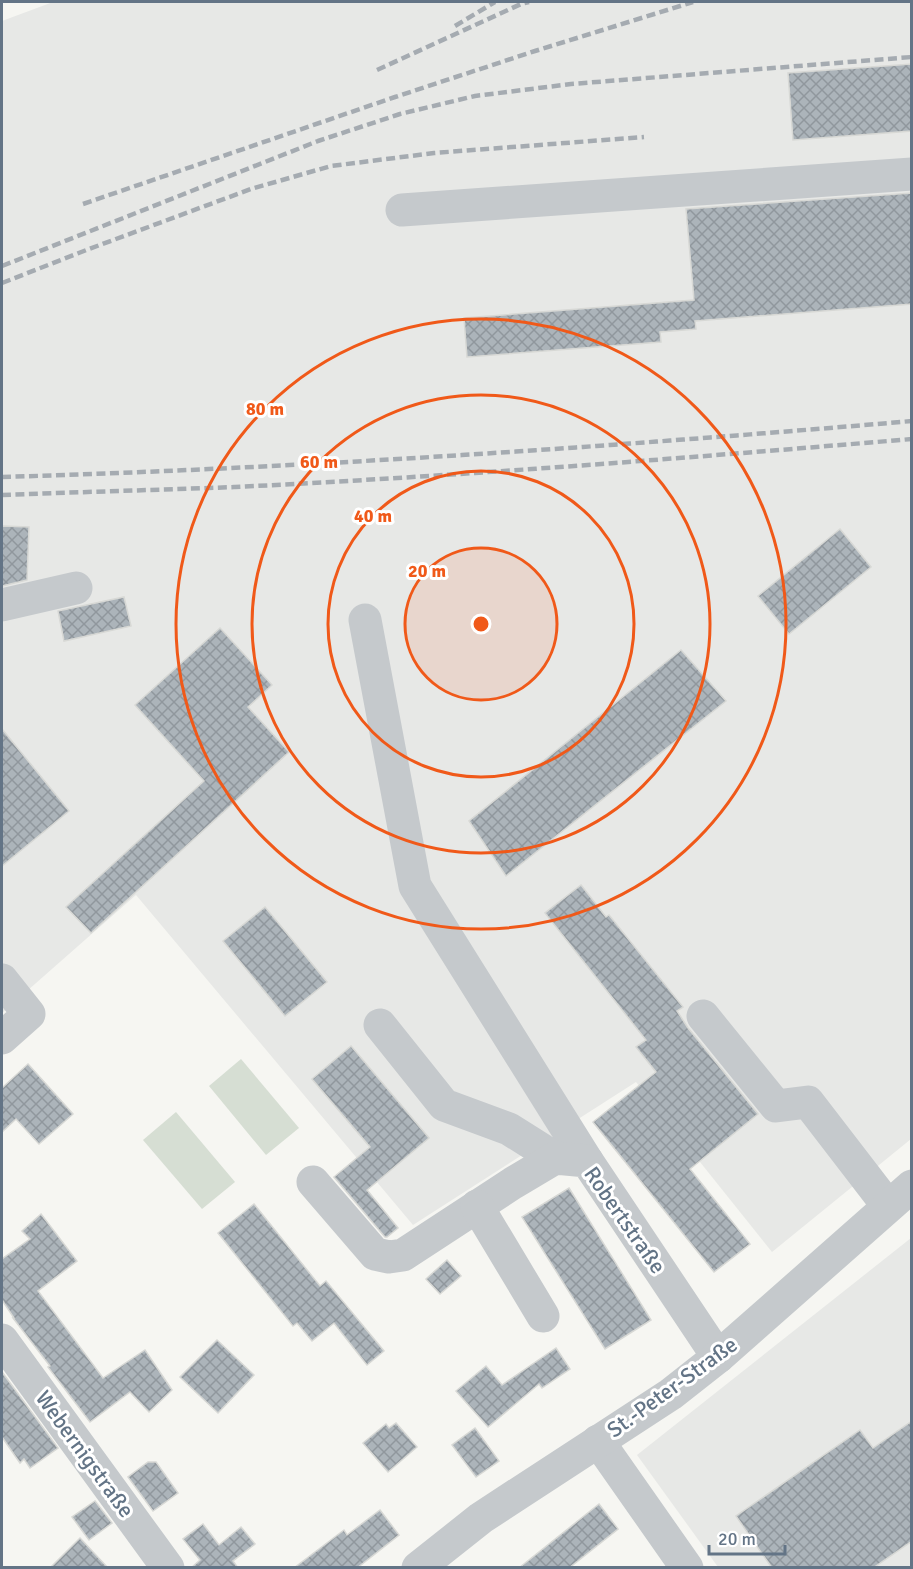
<svg xmlns="http://www.w3.org/2000/svg" width="913" height="1569" font-family="Signika,sans-serif">
  <defs>
    <pattern id="building-cross-hatch" width="8" height="8" patternUnits="userSpaceOnUse" patternTransform="scale(1.5)"><rect width="8" height="8" fill="#acb4ba"/><path d="M0 0l8 8M0 8l8-8" fill="none" stroke="#90979d"/></pattern>
  </defs>
  <rect width="100%" height="100%" fill="#f6f6f2"/>
  <g fill="#e7e8e6">
    <polygon points="53,2 911,2 911,1139 772,1252 636,1082 413,1225 136,895 2,1013 2,21"/>
    <polygon points="911,1238 911,1567 718,1567 637,1455"/>
  </g>
  <g fill="#d6ded3">
    <polygon points="241,1059 299,1128 266,1155 209,1086"/>
    <polygon points="176,1112 235,1182 202,1209 143,1140"/>
  </g>
  <g fill="url(#building-cross-hatch)" stroke="#d7d8d5" stroke-width="1.5">
    <polygon points="912,64 912,131 793,140 788,73"/>
    <polygon points="912,193 912,304 695,321 696,329 660,332 661,342 467,357 464,318 694,300 686,209"/>
    <polygon points="2,526 29,527 27,580 2,586"/>
    <polygon points="840,529 871,567 789,634 758,596"/>
    <polygon points="124,597 131,626 64,641 58,611"/>
    <polygon points="220,628 272,685 248,707 289,752 91,933 66,907 204,781 135,705"/>
    <polygon points="681,650 726,701 506,876 469,821"/>
    <polygon points="2,729 69,811 2,866"/>
    <polygon points="581,885 606,917 609,915 683,1007 677,1011 688,1028 758,1114 690,1169 750,1244 714,1272 593,1122 656,1072 636,1047 646,1040 545,913"/>
    <polygon points="265,907 327,982 285,1016 223,941"/>
    <polygon points="351,1046 429,1138 367,1190 398,1228 387,1237 385,1237 334,1177 370,1147 312,1079"/>
    <polygon points="28,1064 73,1114 39,1144 16,1119 2,1132 2,1088"/>
    <polygon points="569,1188 651,1320 605,1349 522,1217"/>
    <polygon points="254,1204 320,1286 326,1281 384,1351 367,1365 334,1323 312,1341 297,1323 293,1326 218,1233"/>
    <polygon points="41,1214 77,1261 38,1291 103,1378 145,1350 172,1390 149,1412 130,1392 90,1422 48,1367 50,1366 13,1318 14,1318 2,1300 2,1259 30,1239 22,1231"/>
    <polygon points="447,1260 461,1276 440,1294 426,1279"/>
    <polygon points="217,1340 254,1375 218,1413 180,1377"/>
    <polygon points="556,1348 570,1369 542,1388 539,1384 488,1427 456,1391 486,1366 502,1385"/>
    <polygon points="2,1372 58,1448 30,1468 24,1459 20,1463 2,1437"/>
    <polygon points="912,1421 912,1541 873,1568 772,1568 736,1516 860,1430 873,1448"/>
    <polygon points="396,1423 417,1447 388,1472 363,1443 386,1424 389,1428"/>
    <polygon points="475,1428 499,1461 476,1477 452,1445"/>
    <polygon points="148,1462 156,1462 178,1493 153,1511 128,1477"/>
    <polygon points="95,1501 112,1523 89,1540 72,1517"/>
    <polygon points="599,1504 618,1529 569,1568 519,1568"/>
    <polygon points="380,1510 399,1535 357,1568 294,1568 344,1530 347,1535"/>
    <polygon points="203,1524 219,1545 241,1527 255,1544 233,1561 238,1568 191,1568 200,1560 183,1539"/>
    <polygon points="80,1538 108,1568 50,1568"/>
  </g>
  <g fill="none" stroke-linecap="round" stroke-linejoin="round">
    <g stroke="#c5c9cc" stroke-width="33">
      <polyline points="402,210 912,174"/>
      <polyline points="2,605 76,588"/>
      <polyline points="365,620 415,886 587,1161"/>
      <polyline points="2,980 29,1014 2,1038"/>
      <polyline points="703,1016 776,1106 808,1102 888,1206"/>
      <polyline points="380,1025 444,1105 509,1129 555,1158"/>
      <polyline points="313,1182 375,1254 389,1257 403,1255 513,1183 555,1158 587,1161 718,1357"/>
      <polyline points="477,1206 543,1316"/>
      <polyline points="2,1340 168,1568"/>
      <polyline points="598,1441 687,1568"/>
      <polyline points="418,1568 481,1518 671,1394 718,1357 912,1186"/>
    </g>
    <g stroke="#a5abb1" stroke-width="4.5" stroke-dasharray="9 4.5" stroke-linecap="butt">
      <polyline points="455,26 495,2"/>
      <polyline points="377,70 521,4 529,2"/>
      <polyline points="83,204 395,97 535,51 693,2"/>
      <polyline points="2,266 318,141 400,114 475,96 571,84 912,57"/>
      <polyline points="2,283 89,249 251,189 331,166 434,153 644,137"/>
      <path d="M 2,477 C 305,468 609,447 912,421"/>
      <path d="M 2,495 C 79,492 157,490 235,487 C 461,476 686,458 912,439"/>
    </g>
  </g>
  <circle cx="481" cy="624" r="76" fill="#f05919" fill-opacity=".12"/>
  <g fill="none" stroke="#f05919" stroke-width="3">
    <circle cx="481" cy="624" r="76"/>
    <circle cx="481" cy="624" r="153"/>
    <circle cx="481" cy="624" r="229"/>
    <circle cx="481" cy="624" r="305"/>
  </g>
  <g text-anchor="middle" dominant-baseline="central" stroke-width="6" stroke-linejoin="round" paint-order="stroke">
    <g font-size="22" fill="#637486" stroke="#fff">
      <text transform="translate(625 1220) rotate(55)">Robertstraße</text>
      <text transform="translate(672 1387) rotate(-36)">St.-Peter-Straße</text>
      <text transform="translate(85 1454) rotate(54)">Webernigstraße</text>
    </g>
  </g>
  <circle cx="481" cy="624" r="9" fill="#f05919" stroke="#fff" stroke-width="3"/>
  <g font-size="18" text-anchor="middle" font-weight="bold" fill="#f05919" stroke="#fff" stroke-width="6" stroke-linejoin="round" paint-order="stroke">
    <text x="265" y="415">80 m</text>
    <text x="319" y="468">60 m</text>
    <text x="373" y="522">40 m</text>
    <text x="427" y="577">20 m</text>
  </g>
  <rect width="913" height="1569" fill="none" stroke="#637486" stroke-width="6"/>
  <path d="M709 1545v9h76v-9" fill="none" stroke="#637486" stroke-width="3"/>
  <text x="718" y="1545" font-size="18" fill="#637486" stroke="#ffffff" stroke-width="4.5" paint-order="stroke">20 m</text>
</svg>
